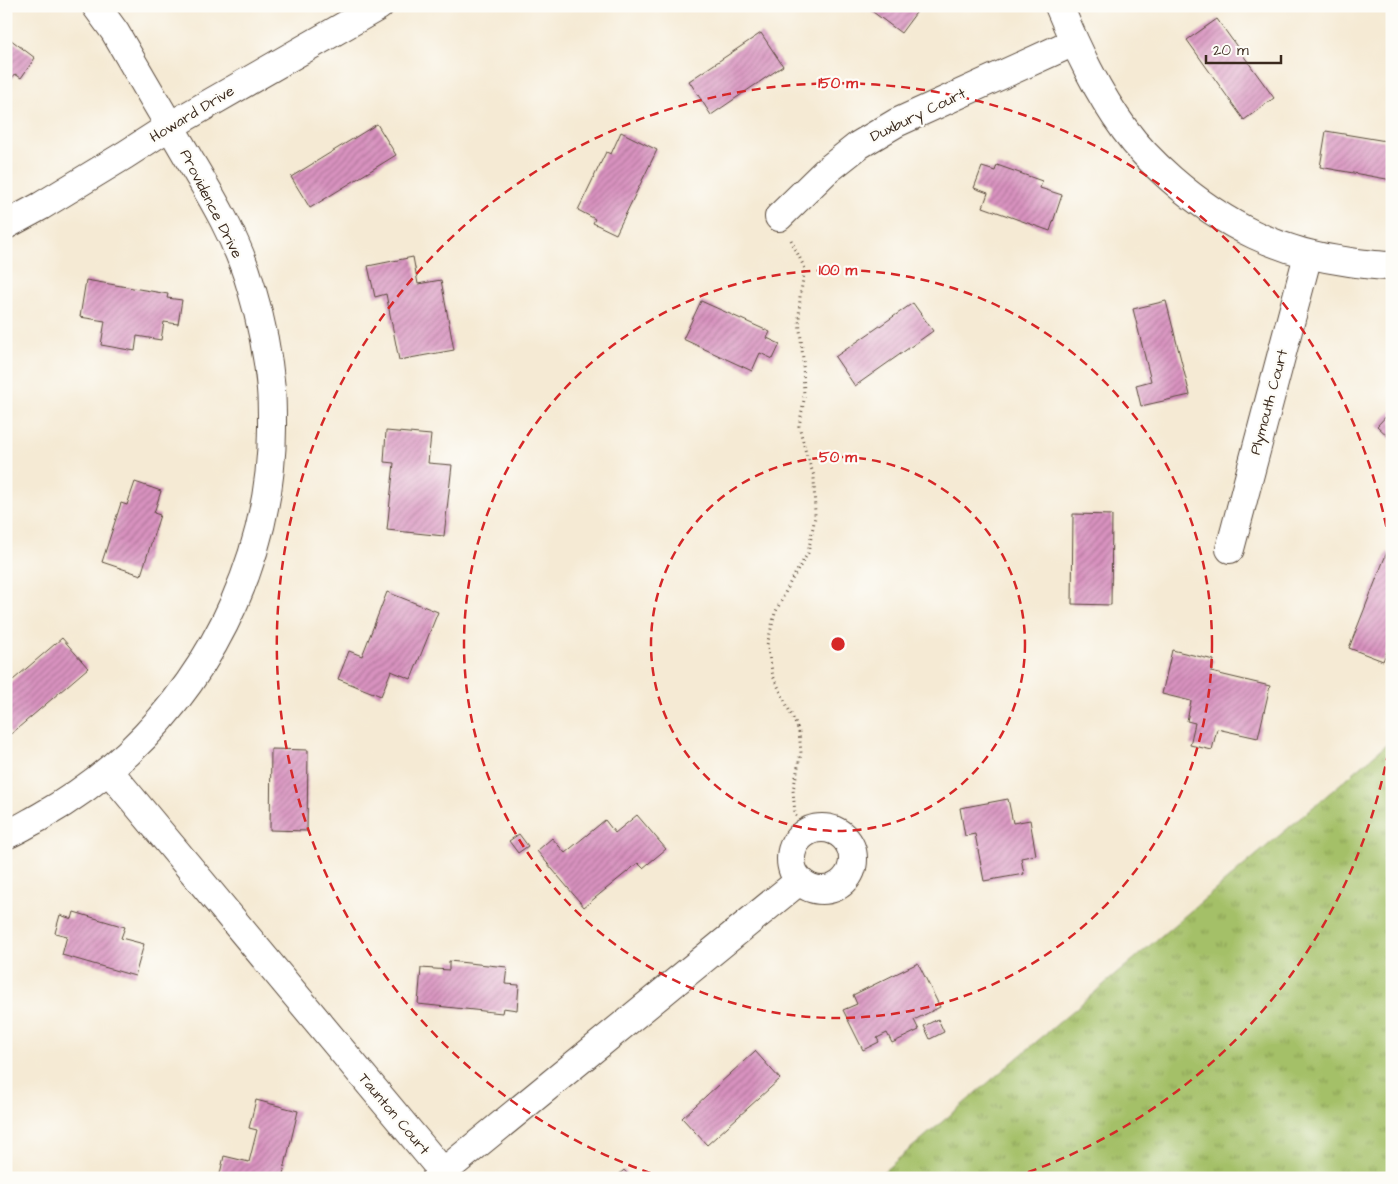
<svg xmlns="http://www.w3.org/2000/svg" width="1398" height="1184" font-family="'Architects Daughter',sans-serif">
  <defs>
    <pattern id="grass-tufts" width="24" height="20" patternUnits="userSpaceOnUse" patternTransform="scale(1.25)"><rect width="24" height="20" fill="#a4c067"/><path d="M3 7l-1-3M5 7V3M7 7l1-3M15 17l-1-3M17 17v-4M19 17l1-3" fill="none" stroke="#879c54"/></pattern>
    <pattern id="building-hatch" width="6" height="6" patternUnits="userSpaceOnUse" patternTransform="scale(1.25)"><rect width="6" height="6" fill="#d892bf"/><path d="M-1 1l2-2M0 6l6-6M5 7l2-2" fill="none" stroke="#b0779b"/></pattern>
  </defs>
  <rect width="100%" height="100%" fill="#fdfcf7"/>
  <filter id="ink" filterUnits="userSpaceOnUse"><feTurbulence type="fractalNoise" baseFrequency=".02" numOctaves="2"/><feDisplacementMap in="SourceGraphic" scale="10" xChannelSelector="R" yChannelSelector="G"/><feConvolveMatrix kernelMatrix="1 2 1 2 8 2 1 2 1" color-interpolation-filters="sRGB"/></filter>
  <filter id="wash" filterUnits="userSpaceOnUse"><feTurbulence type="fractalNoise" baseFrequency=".0096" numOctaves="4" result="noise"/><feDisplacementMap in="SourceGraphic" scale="20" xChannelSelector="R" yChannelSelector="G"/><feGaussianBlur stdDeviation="1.12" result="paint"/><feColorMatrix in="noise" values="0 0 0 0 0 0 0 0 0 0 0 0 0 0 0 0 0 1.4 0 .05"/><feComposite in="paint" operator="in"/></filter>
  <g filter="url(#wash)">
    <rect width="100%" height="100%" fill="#f5ead4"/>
    <polygon fill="url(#grass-tufts)" stroke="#707542" points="1392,740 1392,1178 876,1178"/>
    <g id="blocks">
      <g fill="url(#building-hatch)">
        <polygon points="871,6 921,6 901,33 869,9"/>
        <polygon points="1217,19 1274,98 1244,120 1187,40"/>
        <polygon points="761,33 783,66 711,115 689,81"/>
        <polygon points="6,36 35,58 21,78 15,74 6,87"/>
        <polygon points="377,124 396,155 310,208 291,177"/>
        <polygon points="1326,131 1392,142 1392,180 1320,167"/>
        <polygon points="621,132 657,150 616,234 593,223 595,219 578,210 606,152 611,154"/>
        <polygon points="997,165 1042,181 1040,188 1062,195 1050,231 983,207 988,193 974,188 982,167 995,171"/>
        <polygon points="413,257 418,284 441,280 454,350 399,360 386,294 375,297 368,266"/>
        <polygon points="86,280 168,294 167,298 182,300 178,324 164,322 161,340 137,336 135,351 101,345 105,321 80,317"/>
        <polygon points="701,301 770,332 767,338 780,344 773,359 760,353 752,371 683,339"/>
        <polygon points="1166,301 1190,395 1141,406 1136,385 1151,381 1133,309"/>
        <polygon points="913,303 933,331 855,386 835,357"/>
        <polygon points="1392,410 1392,440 1377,426"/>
        <polygon points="386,431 431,435 428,463 452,465 444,536 387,530 394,463 384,462"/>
        <polygon points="135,482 161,491 154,513 160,515 141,575 102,562 121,503 127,505"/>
        <polygon points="1073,514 1112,515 1111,605 1072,604"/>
        <polygon points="1387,552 1392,554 1392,639 1383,661 1349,648"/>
        <polygon points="387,592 438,612 411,679 391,671 381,696 338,679 349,651 362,656"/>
        <polygon points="62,638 88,668 11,734 6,728 6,686"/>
        <polygon points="1172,650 1214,660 1211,672 1270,686 1258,738 1217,729 1212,750 1190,745 1195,723 1187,721 1191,701 1162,694"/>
        <polygon points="271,749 308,750 307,831 270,830"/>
        <polygon points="1008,799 1013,823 1030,820 1036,855 1021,858 1024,874 984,881 975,834 965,836 960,808"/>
        <polygon points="637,815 666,849 643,868 638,863 584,907 537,851 552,838 565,853 605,820 615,833"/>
        <polygon points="519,834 528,846 518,853 509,841"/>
        <polygon points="74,912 125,927 121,938 144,944 135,976 62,955 67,936 55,933 60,915 72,919"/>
        <polygon points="449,961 507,967 505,984 519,985 517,1010 503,1008 502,1013 418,1004 421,968 449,970"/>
        <polygon points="918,963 940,1007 914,1020 919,1030 892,1043 887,1033 877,1038 879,1042 863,1050 843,1010 857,1004 853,995"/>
        <polygon points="938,1019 944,1032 930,1039 924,1026"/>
        <polygon points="755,1051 780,1079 707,1145 682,1118"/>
        <polygon points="256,1100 298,1111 282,1178 219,1178 224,1156 249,1162 257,1130 249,1128"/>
        <polygon points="624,1170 631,1178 615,1178"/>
      </g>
    </g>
  </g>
  <g filter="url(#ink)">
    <use href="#blocks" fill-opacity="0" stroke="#574739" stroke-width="1"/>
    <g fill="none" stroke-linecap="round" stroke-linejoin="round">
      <g stroke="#574739" stroke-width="30">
        <g id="minor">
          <path d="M 1059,6 C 1077,49 1097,92 1125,130 C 1138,148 1154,164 1171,179 C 1225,226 1280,253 1350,262 C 1364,264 1378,266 1392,266"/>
          <polyline points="779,217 825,172 859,145 896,123 1074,42"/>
          <polyline points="6,225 41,206 125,155 170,126 379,6"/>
          <polyline points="1230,549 1308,255"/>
          <polyline points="109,771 443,1172"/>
          <circle cx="822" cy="859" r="31"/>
          <path d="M 6,835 C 18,830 29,823 40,817 C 72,799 101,778 128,753 C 218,668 273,547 272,423 C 272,412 272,400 271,389 C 268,354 261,320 251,287 C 238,241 213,199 189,159 C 164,116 139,74 115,32 L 96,6"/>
          <polyline points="436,1178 799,881"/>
        </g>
      </g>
      <polyline stroke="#574739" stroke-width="3" stroke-dasharray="1 4" stroke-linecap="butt" points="791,240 805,269 800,296 799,320 803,359 804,400 799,426 806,453 814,476 815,517 808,553 791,581 775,613 767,645 773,676 799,731 801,753 793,790 795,814 804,833"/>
      <use href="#minor" stroke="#fff" stroke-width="28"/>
    </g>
  </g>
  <g fill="none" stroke="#d62828" stroke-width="2.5" stroke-dasharray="9 6">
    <circle cx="838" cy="644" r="187"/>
    <circle cx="838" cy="644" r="374"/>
    <path d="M1391 737A561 561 0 0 1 1011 1178M665 1178A561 561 0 1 1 1391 551"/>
  </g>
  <g text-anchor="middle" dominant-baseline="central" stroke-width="4.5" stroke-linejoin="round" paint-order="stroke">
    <g font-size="15" fill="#3b2a1e" stroke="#fdfcf7">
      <text transform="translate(192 114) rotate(-31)">Howard Drive</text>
      <text transform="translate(918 115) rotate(-26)">Duxbury Court</text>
      <text transform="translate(211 204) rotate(63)">Providence Drive</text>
      <text transform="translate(1269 402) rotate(-75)">Plymouth Court</text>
      <text transform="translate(394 1114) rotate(50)">Taunton Court</text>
    </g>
  </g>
  <circle cx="838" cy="644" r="8" fill="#d62828" stroke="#fdfcf7" stroke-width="2.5"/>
  <g font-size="15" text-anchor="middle" font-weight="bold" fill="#d62828" stroke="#fdfcf7" stroke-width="4.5" stroke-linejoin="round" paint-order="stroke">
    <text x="838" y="88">150 m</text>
    <text x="838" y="275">100 m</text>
    <text x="838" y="462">50 m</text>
  </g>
  <rect width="1398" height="1184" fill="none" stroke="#fdfcf7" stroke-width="25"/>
  <path d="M1206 55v8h75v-8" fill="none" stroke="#3b2a1e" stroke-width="2.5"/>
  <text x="1213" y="55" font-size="15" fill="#3b2a1e" stroke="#fdfcf7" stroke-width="4" paint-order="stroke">20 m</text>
</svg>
